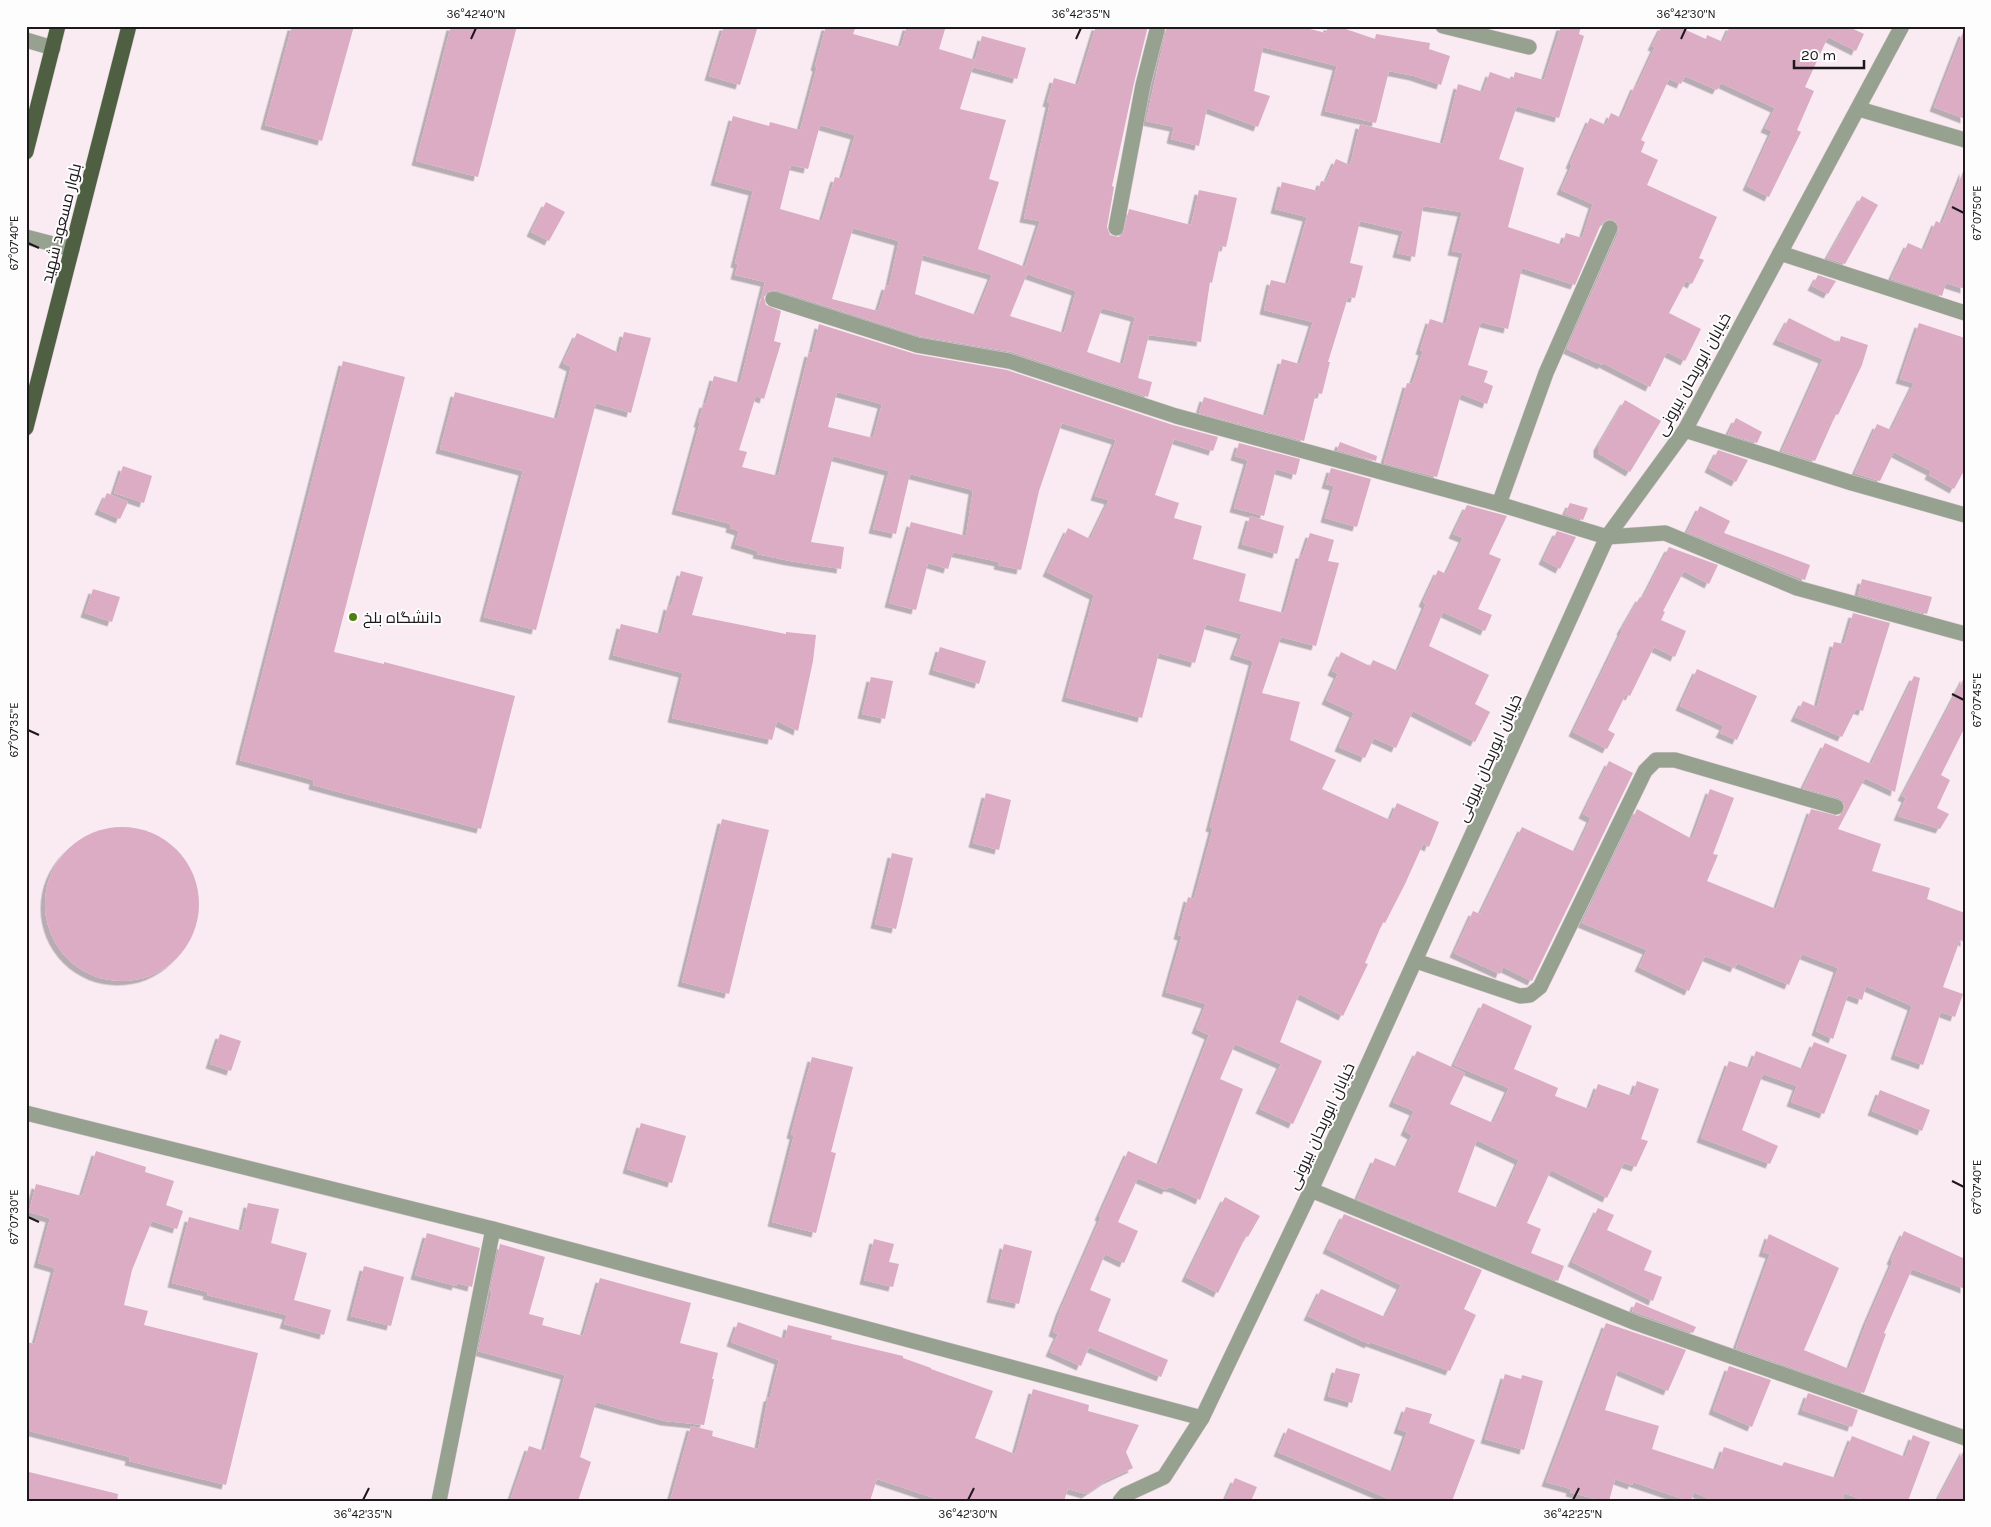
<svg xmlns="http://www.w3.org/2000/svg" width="1991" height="1527" font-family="Karla,Cairo,sans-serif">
  <defs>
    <filter id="shadow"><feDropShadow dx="-4.5" dy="4.5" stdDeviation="0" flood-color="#0004"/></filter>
  </defs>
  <rect width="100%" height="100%" fill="#faebf2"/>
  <g fill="#dbacc4" fill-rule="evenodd" filter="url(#shadow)">
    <polygon points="292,26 354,26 322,141 265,125"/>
    <polygon points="451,26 517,26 478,177 416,161"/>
    <polygon points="724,26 758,26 740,85 709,76"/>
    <path d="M 826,26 L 856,26 L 853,34 L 901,47 L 907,26 L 946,26 L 939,49 L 975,60 L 960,109 L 1006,120 L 989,179 L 999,182 L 978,249 L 1025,267 L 1040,221 L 1024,218 L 1050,103 L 1047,102 L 1054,78 L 1078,85 L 1096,26 L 1148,26 L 1134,83 L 1112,186 L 1114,187 L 1107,227 L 1110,235 L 1119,237 L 1123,234 L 1129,209 L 1191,225 L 1199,190 L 1237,198 L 1226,247 L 1220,246 L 1212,283 L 1210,282 L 1201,342 L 1149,335 L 1138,378 L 1152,382 L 1148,397 L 1012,352 L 919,336 L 776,290 L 767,292 L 764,297 L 766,305 L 781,311 L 774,341 L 781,343 L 764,399 L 756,396 L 739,450 L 747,452 L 742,467 L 778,476 L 809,352 L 812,353 L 819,324 L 915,354 L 1007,370 L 1173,425 L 1218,437 L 1213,451 L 1174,439 L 1155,495 L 1179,503 L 1174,518 L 1202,526 L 1193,559 L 1246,574 L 1239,601 L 1284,613 L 1300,554 L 1303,554 L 1310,533 L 1334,540 L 1328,561 L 1339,563 L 1316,646 L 1281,637 L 1262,693 L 1300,702 L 1290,740 L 1336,760 L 1322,789 L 1390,820 L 1397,803 L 1439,822 L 1429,847 L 1423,844 L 1405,884 L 1385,923 L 1383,922 L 1365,963 L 1368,964 L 1343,1016 L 1299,994 L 1280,1042 L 1322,1061 L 1293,1124 L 1260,1109 L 1281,1064 L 1235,1044 L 1220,1079 L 1243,1089 L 1200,1200 L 1174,1188 L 1168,1187 L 1166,1190 L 1138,1178 L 1118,1222 L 1138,1231 L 1124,1263 L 1105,1254 L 1090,1290 L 1111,1299 L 1098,1331 L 1168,1360 L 1161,1377 L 1089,1347 L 1081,1366 L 1050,1352 L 1058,1334 L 1053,1332 L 1060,1311 L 1101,1217 L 1099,1216 L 1128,1151 L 1159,1165 L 1209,1035 L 1196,1029 L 1206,1004 L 1166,992 L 1182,936 L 1178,935 L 1188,897 L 1194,899 L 1213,828 L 1210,827 L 1253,661 L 1234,655 L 1242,634 L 1206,624 L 1195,663 L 1159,653 L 1142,718 L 1066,697 L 1094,595 L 1047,572 L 1068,528 L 1090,539 L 1109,500 L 1095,496 L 1116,440 L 1062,423 L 1039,491 L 1021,570 L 998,565 L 999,562 L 953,552 L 948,569 L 928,563 L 916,610 L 889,603 L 911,522 L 966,536 L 973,490 L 910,474 L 896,534 L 873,529 L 889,471 L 833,456 L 811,542 L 844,547 L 841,569 L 790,561 L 757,554 L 758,551 L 735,544 L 739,531 L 730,528 L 731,524 L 676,510 L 700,423 L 698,423 L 704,403 L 706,404 L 714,376 L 740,383 L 765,282 L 735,275 L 738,264 L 735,263 L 753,191 L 715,181 L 733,116 L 769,126 L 770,122 L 800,130 L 817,67 L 815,66 ZM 820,125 L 855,135 L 842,179 L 835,177 L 822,221 L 780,209 L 791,165 L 808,169 ZM 853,228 L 899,241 L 889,286 L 886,285 L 878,311 L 832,299 ZM 923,255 L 992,275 L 976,315 L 915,294 ZM 1027,274 L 1076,291 L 1064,333 L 1010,316 ZM 1102,308 L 1135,317 L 1123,364 L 1087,352 ZM 837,392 L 882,404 L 873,438 L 828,427 Z"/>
    <polygon points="1167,26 1298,26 1326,33 1328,26 1337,26 1375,39 1376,34 1430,43 1429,49 1450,56 1441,85 1414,76 1389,71 1376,123 1325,111 1337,66 1263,47 1254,91 1270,96 1258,127 1207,108 1199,146 1171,139 1174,127 1146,121"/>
    <polygon points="1561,26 1581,26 1579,34 1584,36 1559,118 1517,106 1499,159 1524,168 1508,227 1562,245 1566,233 1582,238 1593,204 1561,190 1572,165 1570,164 1590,118 1606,125 1611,113 1621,118 1635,85 1637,86 1655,47 1652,46 1662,26 1677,26 1706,39 1707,35 1723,42 1730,26 1847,26 1864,34 1856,51 1828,37 1805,87 1814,91 1797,130 1801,132 1769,197 1747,186 1772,131 1765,128 1775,108 1721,83 1717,90 1685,76 1681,84 1669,79 1641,140 1645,142 1641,152 1658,160 1647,185 1717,217 1699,258 1704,260 1692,284 1686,281 1669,313 1701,329 1685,361 1667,352 1650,387 1603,363 1602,365 1567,349 1619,232 1617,222 1609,219 1601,224 1575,285 1522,268 1508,329 1481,322 1468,365 1488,371 1484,382 1493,386 1487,404 1461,394 1437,477 1384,463 1407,383 1412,384 1423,351 1420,350 1430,319 1446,324 1463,253 1452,251 1462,212 1423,206 1415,257 1397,253 1403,231 1360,221 1350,263 1363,266 1355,298 1348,297 1328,362 1330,362 1322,394 1316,393 1304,441 1199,413 1204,397 1266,416 1282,359 1300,364 1313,322 1264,310 1271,280 1288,284 1307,217 1275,209 1282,182 1318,191 1321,181 1326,182 1336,159 1350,165 1360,124 1443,144 1458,84 1483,92 1490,72 1513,80 1515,72 1544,80"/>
    <polygon points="1963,32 1965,32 1965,119 1934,107"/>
    <polygon points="982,36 1026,48 1017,79 973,67"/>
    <polygon points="1964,169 1965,289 1946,283 1942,296 1891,279 1908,243 1924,250 1936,221 1942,224"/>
    <polygon points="1862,196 1878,205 1845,264 1827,258"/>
    <polygon points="546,202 565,212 549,241 531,232"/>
    <polygon points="1818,275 1836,281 1828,294 1812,286"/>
    <polygon points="1789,318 1839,343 1841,336 1868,345 1862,365 1838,415 1836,414 1815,461 1782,451 1823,359 1777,340"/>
    <polygon points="1919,323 1965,338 1965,469 1954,489 1929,475 1931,471 1894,452 1880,481 1855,473 1877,424 1891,430 1914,383 1900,379"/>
    <polygon points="624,332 651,338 631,413 596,403 536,630 484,617 523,471 440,449 455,392 557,419 571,367 563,363 577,333 619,353"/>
    <polygon points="343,361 405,377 334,652 384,664 384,662 515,696 481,829 350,795 313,785 314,780 240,760"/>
    <polygon points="1625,400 1661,421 1630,472 1598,453 1598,446"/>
    <polygon points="1736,418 1762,432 1757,443 1728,434"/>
    <polygon points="1340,442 1377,456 1376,461 1337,450"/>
    <polygon points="1239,443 1300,459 1296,475 1276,469 1264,516 1234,508 1248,460 1235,456"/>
    <polygon points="1718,450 1748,460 1736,482 1709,468"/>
    <polygon points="123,466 152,476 144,503 114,493"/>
    <polygon points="1331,468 1371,479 1357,527 1325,518 1334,486 1326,484"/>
    <polygon points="107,493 128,502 120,519 99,510"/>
    <polygon points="1570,503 1588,508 1583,520 1565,514"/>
    <polygon points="1467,505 1507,516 1489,554 1501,559 1478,609 1492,615 1485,631 1443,612 1429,646 1489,675 1475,704 1490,712 1475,742 1413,711 1396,748 1374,738 1365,758 1339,747 1354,713 1326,700 1338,674 1332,671 1341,652 1370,666 1373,660 1398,671 1426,604 1423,602 1438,570 1446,574 1463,538 1453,534"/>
    <polygon points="1700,506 1730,521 1724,533 1810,565 1805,580 1687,532"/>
    <polygon points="1250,516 1284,526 1277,554 1242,544"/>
    <polygon points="1557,531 1576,537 1560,569 1543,560"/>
    <polygon points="1669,547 1718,565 1709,584 1684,571 1663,611 1665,612 1661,620 1686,631 1675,657 1654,647 1630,696 1626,694 1608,730 1615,734 1607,749 1573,732 1622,631 1621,630 1640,597 1643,598"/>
    <polygon points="681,571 703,577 692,615 786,634 786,632 816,635 813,661 798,731 777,721 772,740 672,718 683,673 613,655 621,624 661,634 668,605 671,606"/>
    <polygon points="1862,579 1932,597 1927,614 1858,595"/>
    <polygon points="93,589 120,597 112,622 85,613"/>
    <polygon points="1853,613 1890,623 1863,711 1856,709 1842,737 1795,717 1803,701 1817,707 1834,642 1844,644"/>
    <polygon points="940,647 986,661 979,684 933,670"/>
    <polygon points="1697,669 1757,696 1737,740 1720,733 1724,726 1680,706"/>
    <polygon points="1914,676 1920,678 1895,792 1865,778 1838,829 1881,844 1872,871 1930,888 1927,899 1965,913 1965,942 1960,940 1943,987 1963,994 1955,1017 1941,1012 1923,1065 1895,1055 1912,1006 1866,986 1862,1000 1848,995 1833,1039 1816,1031 1838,968 1802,954 1789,985 1737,963 1735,968 1705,956 1689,991 1639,967 1647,950 1582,923 1637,809 1692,839 1710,789 1734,798 1713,854 1718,855 1707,881 1776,909 1811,809 1838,816 1842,814 1845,809 1843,801 1839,798 1803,788 1825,743 1871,764"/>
    <polygon points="1965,676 1965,727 1941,775 1950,780 1937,808 1949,814 1940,829 1898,816 1906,798 1902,796"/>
    <polygon points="871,677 893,681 885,719 862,714"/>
    <polygon points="1609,761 1633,773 1532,981 1503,967 1500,974 1454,953 1473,911 1480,914 1522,827 1575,852 1591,818 1583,814"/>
    <polygon points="986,793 1011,800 999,850 973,843"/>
    <polygon points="722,819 769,830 729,994 682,982"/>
    <circle cx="122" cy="904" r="77"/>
    <polygon points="892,853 913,858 896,929 875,924"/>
    <path d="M 1483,1003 L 1532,1026 L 1514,1069 L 1558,1088 L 1555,1096 L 1589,1109 L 1598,1084 L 1632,1096 L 1637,1081 L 1659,1089 L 1641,1139 L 1648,1141 L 1636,1167 L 1624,1163 L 1607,1198 L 1551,1170 L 1527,1223 L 1541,1229 L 1531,1253 L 1564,1266 L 1558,1281 L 1357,1199 L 1375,1158 L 1397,1167 L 1412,1135 L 1405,1131 L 1414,1111 L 1393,1102 L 1417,1051 L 1465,1073 L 1450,1104 L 1493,1123 L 1509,1088 L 1454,1065 ZM 1477,1140 L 1519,1160 L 1498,1208 L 1458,1192 Z"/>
    <polygon points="220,1034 241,1041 231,1071 210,1064"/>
    <polygon points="1814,1042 1847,1055 1824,1114 1791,1102 1797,1086 1763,1074 1742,1130 1778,1146 1770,1164 1701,1138 1729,1061 1750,1068 1756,1051 1803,1069"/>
    <polygon points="812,1057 853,1067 831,1152 836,1153 816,1233 772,1222 794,1135 791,1134"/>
    <polygon points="1880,1090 1930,1110 1922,1131 1872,1111"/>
    <polygon points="641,1123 686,1136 672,1183 627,1169"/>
    <polygon points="96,1151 146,1167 145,1172 174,1181 166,1205 183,1211 177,1229 152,1221 132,1270 124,1305 148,1311 144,1325 258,1353 226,1485 129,1461 130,1457 26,1430 26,1342 35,1344 55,1268 38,1263 50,1218 29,1212 36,1184 82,1196"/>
    <polygon points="1225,1197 1260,1216 1248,1237 1246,1236 1218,1293 1186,1277"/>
    <polygon points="248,1203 279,1209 271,1243 307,1253 294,1300 331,1310 324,1335 284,1324 287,1315 207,1295 208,1292 172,1283 189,1217 242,1231"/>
    <polygon points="1598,1208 1614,1215 1607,1230 1652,1251 1644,1270 1662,1277 1653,1301 1572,1262"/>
    <polygon points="1344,1214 1482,1270 1464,1309 1476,1315 1450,1371 1370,1342 1369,1344 1308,1316 1321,1289 1385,1317 1401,1285 1327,1249"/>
    <polygon points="1904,1231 1965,1259 1965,1289 1912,1269 1884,1333 1886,1334 1864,1393 1736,1348 1770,1254 1763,1252 1769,1234 1839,1268 1804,1350 1849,1369 1867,1321 1893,1261 1891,1260"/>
    <polygon points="427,1233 480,1248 472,1287 457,1283 456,1286 415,1275"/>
    <polygon points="874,1239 894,1244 889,1262 899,1264 893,1287 864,1280"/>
    <polygon points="500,1244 545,1257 529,1314 544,1318 542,1325 583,1336 600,1278 691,1303 680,1343 718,1353 712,1379 714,1379 704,1425 665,1421 596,1402 580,1457 591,1462 578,1501 510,1501 529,1446 544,1451 565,1375 478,1351 492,1292 490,1292"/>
    <polygon points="1004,1244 1032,1251 1019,1304 991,1298"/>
    <polygon points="364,1266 404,1277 391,1326 351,1316"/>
    <polygon points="1636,1302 1696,1327 1693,1333 1632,1311"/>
    <polygon points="738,1322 785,1339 788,1325 832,1336 831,1339 903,1356 903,1358 931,1368 931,1369 993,1391 975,1438 1015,1454 1033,1389 1089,1405 1088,1411 1139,1425 1126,1452 1133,1468 1107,1480 1086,1494 1068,1489 1064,1501 943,1501 877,1479 870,1501 670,1501 691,1426 713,1431 712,1436 758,1449 768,1397 770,1397 779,1360 731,1342"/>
    <polygon points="1606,1323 1686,1350 1668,1391 1618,1370 1605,1410 1659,1426 1652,1449 1716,1470 1724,1447 1782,1466 1784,1462 1836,1478 1852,1436 1905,1457 1913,1435 1930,1442 1908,1501 1866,1501 1844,1493 1842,1501 1714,1501 1694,1492 1691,1501 1689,1501 1633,1482 1632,1485 1615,1479 1609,1501 1602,1501 1570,1492 1571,1489 1546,1482"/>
    <polygon points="1729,1366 1771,1380 1752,1427 1713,1410"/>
    <polygon points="1336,1368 1360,1374 1352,1403 1328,1396"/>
    <polygon points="1505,1374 1521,1379 1522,1375 1543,1381 1524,1450 1485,1439"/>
    <polygon points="1808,1393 1858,1410 1852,1427 1802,1410"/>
    <polygon points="1406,1407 1432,1414 1429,1423 1475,1440 1452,1501 1394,1501 1278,1452 1288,1428 1393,1472 1407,1432 1398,1429"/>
    <polygon points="1965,1448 1965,1501 1937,1501"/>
    <polygon points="29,1472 118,1494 117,1501 26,1501 26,1482"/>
    <polygon points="1235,1478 1257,1487 1251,1501 1225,1501"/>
  </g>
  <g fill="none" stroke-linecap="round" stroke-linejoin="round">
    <g stroke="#d7c9d0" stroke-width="16">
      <g id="minor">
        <polyline points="1443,26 1529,47"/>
        <polyline points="26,40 53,48"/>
        <polyline points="1859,109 1965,140"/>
        <polyline points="1116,228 1143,85 1158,26"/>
        <polyline points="26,237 72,249"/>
        <polyline points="1780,253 1965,313"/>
        <polyline points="773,299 917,345 1009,361 1176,416 1499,504 1607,537 1665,533 1797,588 1965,634"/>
        <polyline points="1685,430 1852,483 1965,515"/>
        <polyline points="1499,504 1546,373 1610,228"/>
        <polyline points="1416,961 1520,996 1530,995 1540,987 1645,771 1656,760 1675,760 1836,807"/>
        <polyline points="26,1113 493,1229 1202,1418"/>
        <polyline points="1311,1190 1636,1323 1965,1438"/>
        <polyline points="439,1501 493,1229"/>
        <polyline points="1120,1501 1125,1495 1164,1477 1202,1418 1311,1190 1607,537 1685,430 1902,26"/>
      </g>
    </g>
    <g stroke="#d7c9d0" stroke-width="16">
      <g id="major">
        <polyline points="26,152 58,26"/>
        <polyline points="26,428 129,26"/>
      </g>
    </g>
    <use href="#minor" stroke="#97a18f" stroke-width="15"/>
    <use href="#major" stroke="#4e6041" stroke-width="15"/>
  </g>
  <path fill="none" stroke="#1d181b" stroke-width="2" d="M 471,39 L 476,28M 1076,39 L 1081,28M 1681,39 L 1686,28M 1952,207 L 1964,213M 28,243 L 39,248M 1952,694 L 1964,700M 28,730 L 39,735M 1952,1181 L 1964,1187M 28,1217 L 39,1222M 363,1500 L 369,1488M 968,1500 L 974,1488M 1573,1500 L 1579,1488"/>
  <circle fill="#4e8011" stroke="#fdfdfd" stroke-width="2" cx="353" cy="617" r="5"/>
  <g text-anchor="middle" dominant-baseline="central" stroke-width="4" stroke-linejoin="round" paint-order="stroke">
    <g font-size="16" fill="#1d181b" stroke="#fdfdfd">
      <text transform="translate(61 223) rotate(-76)">بلوار مسعود شهید</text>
      <text transform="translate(1693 374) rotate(-61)">خیابان ابوریحان بیرونی</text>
      <text transform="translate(1489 758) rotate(-66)">خیابان ابوریحان بیرونی</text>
      <text transform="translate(1321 1126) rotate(-65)">خیابان ابوریحان بیرونی</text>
    </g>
    <g font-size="16" fill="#1d181b" stroke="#fdfdfd" text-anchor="start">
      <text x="363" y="617">دانشگاه بلخ</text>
    </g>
  </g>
  <rect width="1991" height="1527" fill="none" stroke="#fdfdfd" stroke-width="55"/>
  <path d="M1794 60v8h70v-8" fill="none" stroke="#1d181b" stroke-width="2.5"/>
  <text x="1801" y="60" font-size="15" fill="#1d181b" stroke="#fdfdfd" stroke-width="4" paint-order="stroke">20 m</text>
  <rect x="28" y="28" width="1936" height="1472" fill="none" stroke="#1d181b" stroke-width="2"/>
  <g font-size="12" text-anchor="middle" fill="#1d181b">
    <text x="476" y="18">36°42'40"N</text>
    <text x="1081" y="18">36°42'35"N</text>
    <text x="1686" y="18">36°42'30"N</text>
    <text transform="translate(1977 213) rotate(-90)" y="4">67°07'50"E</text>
    <text transform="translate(14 243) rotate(-90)" y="4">67°07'40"E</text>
    <text transform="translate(1977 700) rotate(-90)" y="4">67°07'45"E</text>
    <text transform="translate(14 730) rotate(-90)" y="4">67°07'35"E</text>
    <text transform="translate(1977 1187) rotate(-90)" y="4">67°07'40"E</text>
    <text transform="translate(14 1217) rotate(-90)" y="4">67°07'30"E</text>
    <text x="363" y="1518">36°42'35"N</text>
    <text x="968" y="1518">36°42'30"N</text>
    <text x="1573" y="1518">36°42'25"N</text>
  </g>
</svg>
